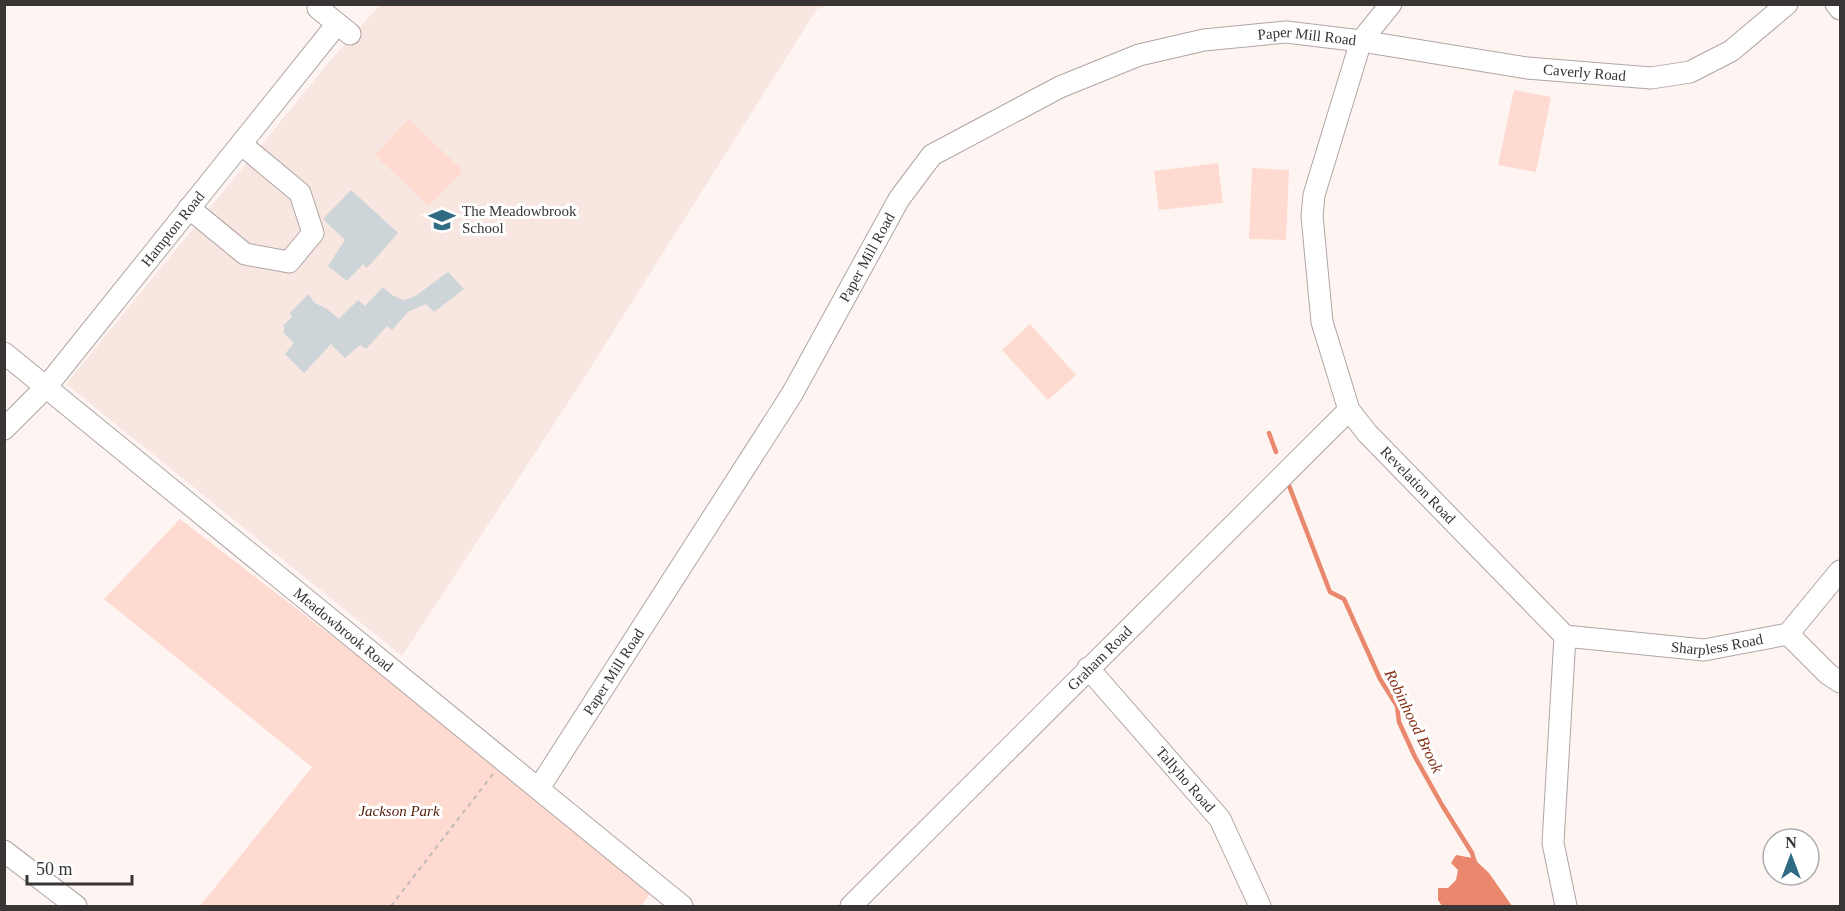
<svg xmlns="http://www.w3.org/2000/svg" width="1845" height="911" font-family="Georgia,serif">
  <rect width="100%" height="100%" fill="#fef5f2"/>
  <polygon fill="#f8e6e1" points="380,5 831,5 817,9 577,389 402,656 66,384 334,56"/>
  <g fill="#ffdad0">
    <polygon points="1514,90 1551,97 1536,172 1498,165"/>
    <polygon points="409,119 463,171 429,206 375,155"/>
    <polygon points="1218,163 1223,203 1159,210 1154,171"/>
    <polygon points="1252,168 1289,170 1286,240 1249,239"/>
    <polygon points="1030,324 1076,375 1048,400 1002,350"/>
    <polygon points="180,519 384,676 651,893 641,906 200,906 312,767 104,599"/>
  </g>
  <polygon fill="#ea886d" points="1456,855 1473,858 1489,873 1512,906 1442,906 1438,900 1438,888 1448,888 1456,880 1458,870 1451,863"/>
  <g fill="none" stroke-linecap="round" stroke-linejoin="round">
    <g stroke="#ea886d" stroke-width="4.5">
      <polyline points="1269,433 1276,452"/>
      <polyline points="1288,483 1330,592 1344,599 1380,679 1397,706 1399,722 1415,757 1442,805 1472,853 1475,863"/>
    </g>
  </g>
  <g fill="#cdd5d9">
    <polygon points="351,190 398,233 367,268 363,264 347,281 328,266 345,240 323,219"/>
    <polygon points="448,272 464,289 434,312 426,304 408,312 392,330 387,326 366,349 360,345 345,358 331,344 304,373 285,354 294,343 283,332 285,328 283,326 292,317 290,313 308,294 315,303 327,309 339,319 358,300 365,306 383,287 392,295 403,300 414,297"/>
  </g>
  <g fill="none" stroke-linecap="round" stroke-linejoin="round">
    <g stroke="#afa6a4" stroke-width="23">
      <g id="minor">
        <polyline points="1836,4 1840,9"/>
        <polyline points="318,8 350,34"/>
        <polyline points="189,208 245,254 289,262 313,233 300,193 241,144"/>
        <path id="s1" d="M 4,353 L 682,906"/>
        <path id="s2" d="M 4,429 L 47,386 L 337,24"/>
        <polyline points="1788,634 1828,674 1840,682"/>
        <path id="s3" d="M 1565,636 L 1704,650 L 1788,634 L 1840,571"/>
        <path id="s4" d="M 1088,668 L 1220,819 L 1260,906"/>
        <path id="s5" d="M 539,788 L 792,394 L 899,199 L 932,155 L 1060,87 L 1139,55 L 1204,40 L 1286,32 L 1361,41 L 1391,4"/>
        <polyline points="4,851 76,906"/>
        <path id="s6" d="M 851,906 L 1349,410"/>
        <path id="s7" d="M 1566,906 L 1553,843 L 1565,636 L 1367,433 L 1349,410 L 1322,322 L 1312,216 L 1314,195 L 1361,41 L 1527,68 L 1651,78 L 1690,72 L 1731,51 L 1787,4"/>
      </g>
    </g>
    <polyline stroke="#c1bab8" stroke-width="2" stroke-dasharray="4.5 4.5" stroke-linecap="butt" points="391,906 493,774"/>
    <use href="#minor" stroke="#fff" stroke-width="21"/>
  </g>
  <defs>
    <g id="school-bare" transform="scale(2.07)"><path d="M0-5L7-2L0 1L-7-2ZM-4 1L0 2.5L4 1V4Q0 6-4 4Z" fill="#2f6c83" stroke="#fff" stroke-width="2.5" paint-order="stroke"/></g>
  </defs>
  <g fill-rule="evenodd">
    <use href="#school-bare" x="442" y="220"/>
  </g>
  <g text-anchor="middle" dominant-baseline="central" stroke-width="6" stroke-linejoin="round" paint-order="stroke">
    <g font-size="15" fill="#383534" stroke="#fff">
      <text stroke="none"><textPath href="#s5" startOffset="1146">Paper Mill Road</textPath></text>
      <text stroke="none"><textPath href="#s7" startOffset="1191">Caverly Road</textPath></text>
      <text stroke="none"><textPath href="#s2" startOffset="262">Hampton Road</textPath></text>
      <text stroke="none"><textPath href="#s5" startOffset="624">Paper Mill Road</textPath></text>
      <text transform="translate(1418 485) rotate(46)">Revelation Road</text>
      <text stroke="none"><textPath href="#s1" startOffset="438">Meadowbrook Road</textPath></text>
      <text stroke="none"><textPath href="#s3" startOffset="153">Sharpless Road</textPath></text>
      <text stroke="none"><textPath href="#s6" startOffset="351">Graham Road</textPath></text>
      <text stroke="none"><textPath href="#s5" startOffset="138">Paper Mill Road</textPath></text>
      <text stroke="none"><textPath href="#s4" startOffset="148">Tallyho Road</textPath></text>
    </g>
    <g font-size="15" fill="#383534" stroke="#fff" text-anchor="start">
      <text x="462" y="211">The Meadowbrook<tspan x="462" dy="17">School</tspan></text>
    </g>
    <g font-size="15" font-style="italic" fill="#581b09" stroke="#fff">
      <text x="399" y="811">Jackson Park</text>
    </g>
    <g font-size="16" font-style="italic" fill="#852d14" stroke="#fff">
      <text transform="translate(1414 721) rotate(64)">Robinhood Brook</text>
    </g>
  </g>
  <rect width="1845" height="911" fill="none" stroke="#383534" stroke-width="12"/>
  <g transform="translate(1791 857)"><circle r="28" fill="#ffffff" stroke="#afaeae" stroke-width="1.5"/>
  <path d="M0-4.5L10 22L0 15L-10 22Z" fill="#2f6c83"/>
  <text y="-9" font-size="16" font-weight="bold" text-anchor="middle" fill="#383534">N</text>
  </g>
  <path d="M27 875v9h105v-9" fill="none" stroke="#383534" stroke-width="3"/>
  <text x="36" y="875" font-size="18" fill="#383534" stroke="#ffffff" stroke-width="4.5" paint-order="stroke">50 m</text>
</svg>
